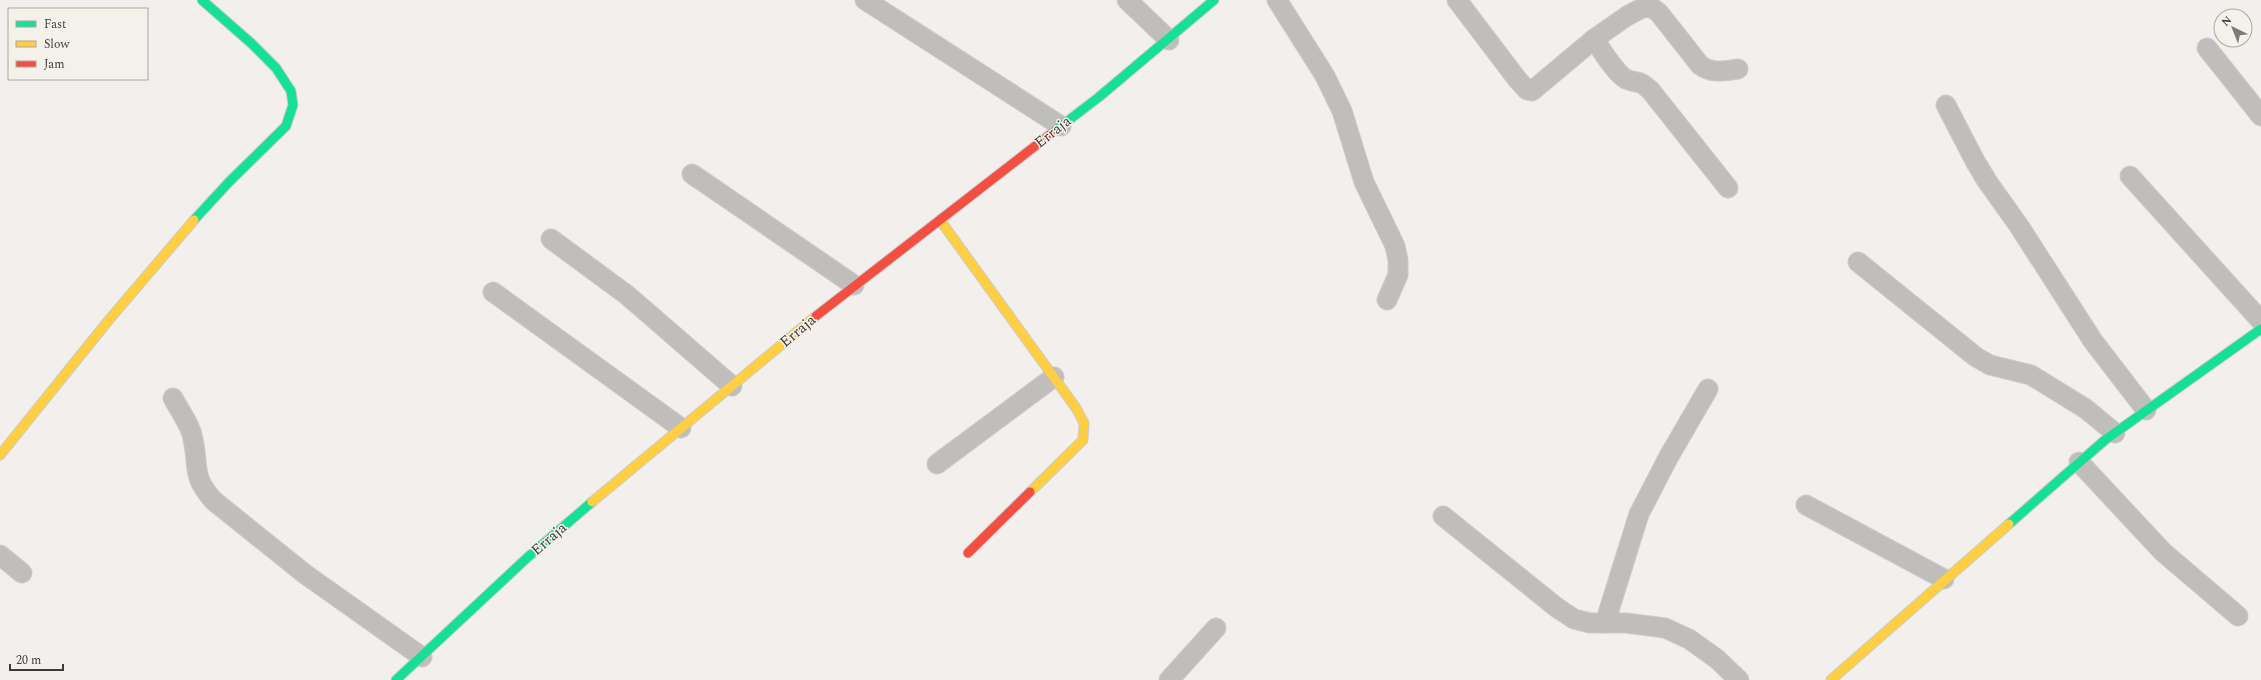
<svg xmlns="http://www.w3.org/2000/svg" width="2261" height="680" font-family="Spectral,serif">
  <rect width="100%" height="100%" fill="#f2efec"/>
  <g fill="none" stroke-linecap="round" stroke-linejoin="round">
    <g stroke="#cdcbc9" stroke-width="21">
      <g id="street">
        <polyline points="865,0 1061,126"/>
        <polyline points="1127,0 1169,40"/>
        <polyline points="1277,0 1325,76 1342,111 1364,182 1395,246 1398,260 1398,275 1387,300"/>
        <path d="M 1457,0 L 1517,79 L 1527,90 L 1532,91 L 1594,39 L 1627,16 L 1642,8 L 1651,7 L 1659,13 L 1700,65 C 1712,74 1724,71 1738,69"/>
        <path d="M 1594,39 C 1601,49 1616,74 1626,79 C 1640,85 1637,78 1651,91 L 1728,188"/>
        <polyline points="2207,48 2261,116"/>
        <polyline points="1946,105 1975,161 1987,181 2019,226 2093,341 2146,410"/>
        <polyline points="692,174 854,285"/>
        <polyline points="2130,176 2261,321"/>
        <polyline points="551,239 627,295 732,386"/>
        <polyline points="1858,262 1976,357 1990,365 2031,375 2086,409 2115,433"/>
        <polyline points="493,292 681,428"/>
        <path d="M 173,398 C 179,410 189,422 192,435 C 200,466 190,475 214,501 L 305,574 L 422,657"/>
        <polyline points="2079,462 2163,552 2238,616"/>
        <polyline points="937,464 1054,377"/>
        <polyline points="1806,505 1944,579"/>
        <polyline points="1443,516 1556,607 1574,619 1590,623 1626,623 1665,628 1689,639 1717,659 1739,680"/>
        <polyline points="0,555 22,573"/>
        <polyline points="1605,623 1639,514 1668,458 1708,389"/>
        <polyline points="1169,680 1216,628"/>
      </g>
    </g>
    <g stroke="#cdcbc9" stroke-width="11">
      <g id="fast">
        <polyline points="1052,133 1099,97 1214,0"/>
        <polyline points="194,220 229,182 286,126 293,105 291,91 276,68 251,43 202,0"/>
        <polyline points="2009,524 2105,440 2261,329"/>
        <polyline points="396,680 528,557 592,502"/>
      </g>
    </g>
    <g stroke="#cdcbc9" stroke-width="11">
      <g id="slow">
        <polyline points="940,220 1076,408 1084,423 1083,440 1030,492"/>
        <polyline points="0,455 108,321 194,220"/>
        <polyline points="592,502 816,316"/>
        <polyline points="1831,680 2009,524"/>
      </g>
    </g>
    <g stroke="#cdcbc9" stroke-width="11">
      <g id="jam">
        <polyline points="816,316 1052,133"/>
        <polyline points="968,553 1030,492"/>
      </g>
    </g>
    <use href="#street" stroke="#c0bebd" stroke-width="19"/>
    <use href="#fast" stroke="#16e098" stroke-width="9"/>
    <use href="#slow" stroke="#ffcf43" stroke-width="9"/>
    <use href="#jam" stroke="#f24e42" stroke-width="9"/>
  </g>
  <g text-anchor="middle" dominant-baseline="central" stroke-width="3" stroke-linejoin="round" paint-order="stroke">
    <g font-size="15" fill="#3c3b39" stroke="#f4f0ea">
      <text transform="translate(1053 132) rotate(-38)">Erraja</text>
      <text transform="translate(798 331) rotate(-40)">Erraja</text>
      <text transform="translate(549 539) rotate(-41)">Erraja</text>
    </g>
  </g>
  <rect x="8" y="8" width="140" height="72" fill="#f4f0ea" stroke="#aaa8a3"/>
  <rect x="16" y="21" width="20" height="6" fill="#16e098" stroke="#aaa8a3"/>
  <text x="44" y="28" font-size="12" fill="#3c3b39">Fast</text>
  <rect x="16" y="41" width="20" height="6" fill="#ffcf43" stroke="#aaa8a3"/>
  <text x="44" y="48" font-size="12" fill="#3c3b39">Slow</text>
  <rect x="16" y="61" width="20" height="6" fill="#f24e42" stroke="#aaa8a3"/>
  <text x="44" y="68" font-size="12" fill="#3c3b39">Jam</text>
  <g transform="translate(2233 28) rotate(317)"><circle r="19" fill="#f4f0ea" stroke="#aaa8a3"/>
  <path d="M0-3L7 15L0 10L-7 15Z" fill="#7c7a78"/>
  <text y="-6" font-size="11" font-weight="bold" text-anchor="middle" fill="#3c3b39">N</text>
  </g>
  <path d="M10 664v6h53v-6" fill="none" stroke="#3c3b39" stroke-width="2"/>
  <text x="16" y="664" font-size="12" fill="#3c3b39" stroke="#f4f0ea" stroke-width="3" paint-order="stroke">20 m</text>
</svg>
